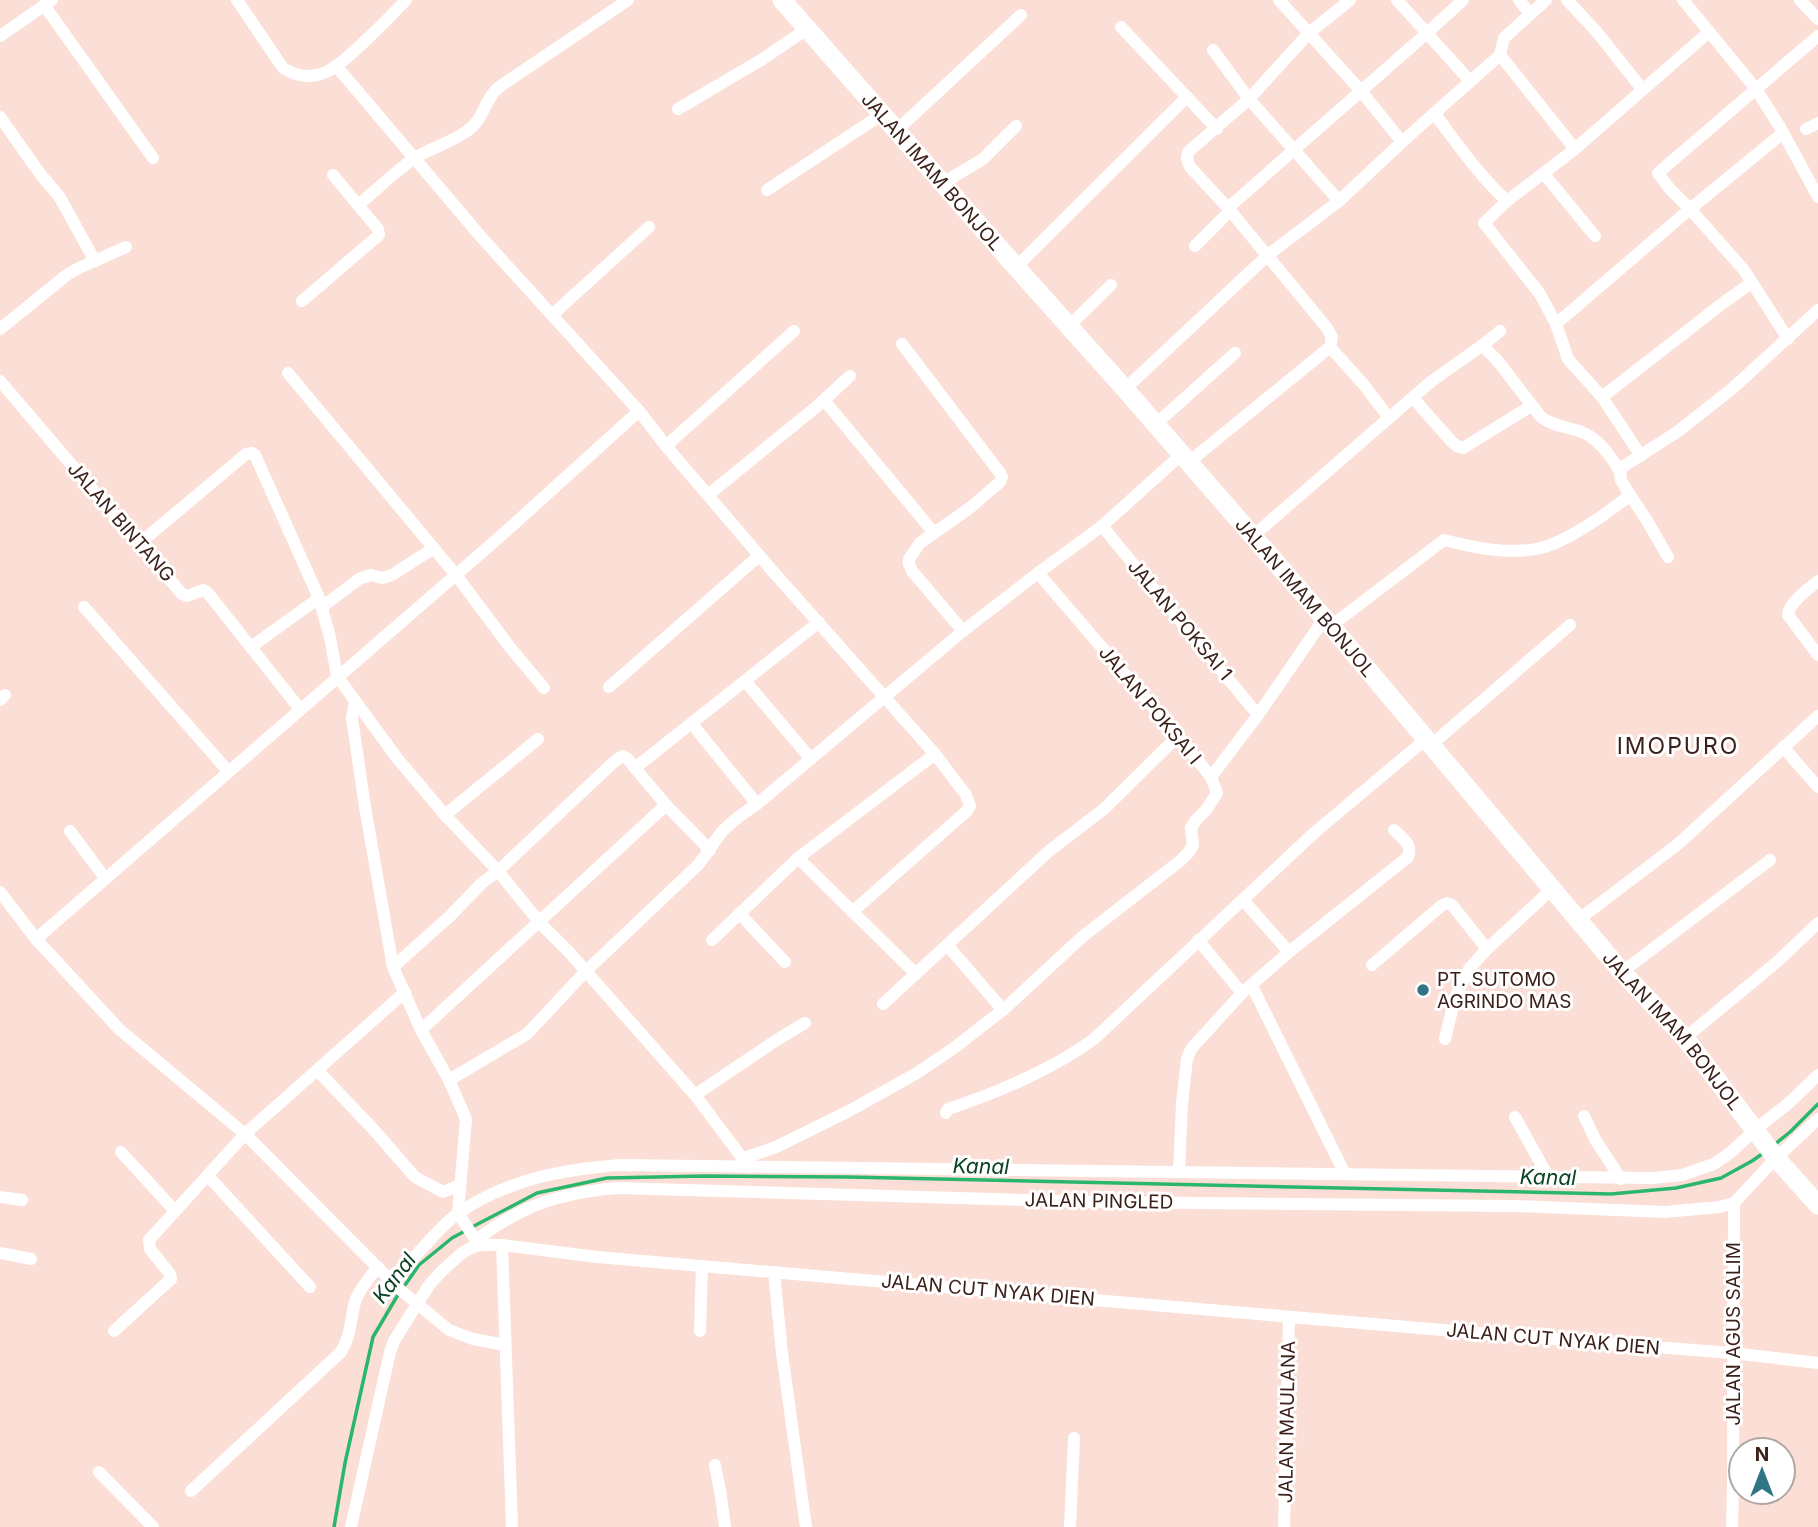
<svg xmlns="http://www.w3.org/2000/svg" width="1818" height="1527" font-family="Inter,sans-serif">
  <rect width="100%" height="100%" fill="#fbded6"/>
  <g fill="none" stroke-linecap="round" stroke-linejoin="round">
    <g stroke="#2ab66d" stroke-width="3.5">
      <polyline points="1774,1145 1790,1132 1818,1104"/>
      <polyline points="472,1227 537,1193 607,1178 705,1176 848,1177 1611,1194 1676,1188 1721,1178 1752,1161 1765,1152"/>
      <polyline points="334,1527 345,1463 373,1337 396,1298 419,1265 452,1238 465,1231"/>
    </g>
    <g stroke="#fff" stroke-width="12">
      <path d="M 237,0 L 283,68 C 317,89 339,65 363,43 C 378,29 392,15 406,0"/>
      <polyline points="1279,0 1361,91 1402,142"/>
      <polyline points="1397,0 1470,81"/>
      <polyline points="1519,0 1530,14"/>
      <polyline points="1567,0 1596,31 1642,89"/>
      <polyline points="1683,0 1756,89 1780,127 1818,197"/>
      <polyline points="1800,0 1818,19"/>
      <polyline points="44,5 153,158"/>
      <polyline points="1121,27 1217,129"/>
      <polyline points="0,36 52,0"/>
      <polyline points="1213,50 1249,99 1339,201"/>
      <polyline points="1500,55 1575,149"/>
      <polyline points="337,67 482,238 639,411 666,446 769,567 935,754 966,795 970,806 967,811 852,912"/>
      <polyline points="678,109 761,60 807,29"/>
      <path d="M 1434,113 C 1457,143 1479,176 1507,201"/>
      <polyline points="0,117 41,175 59,196 95,261"/>
      <polyline points="1806,129 1818,123"/>
      <polyline points="896,131 1021,15"/>
      <polyline points="1544,174 1595,236"/>
      <polyline points="333,175 358,205"/>
      <polyline points="943,183 983,159 1016,126"/>
      <polyline points="767,190 881,115"/>
      <polyline points="1228,208 1427,33 1463,0"/>
      <polyline points="1195,246 1230,211"/>
      <polyline points="1016,267 1187,97"/>
      <path d="M 302,301 L 379,235 L 378,229 L 358,205 C 376,190 394,173 413,159 C 430,148 451,143 467,131 C 485,119 484,99 499,87 L 628,0"/>
      <polyline points="552,315 649,227"/>
      <polyline points="1556,324 1690,209 1783,133"/>
      <polyline points="1069,326 1111,285"/>
      <polyline points="0,329 68,274 79,268 126,247"/>
      <polyline points="1788,339 1744,270 1690,209 1669,188 1658,173 1818,36"/>
      <polyline points="902,344 1000,473 1002,477 1000,482 971,507 920,543 909,559 909,564 912,571 963,631"/>
      <path d="M 1483,346 L 1497,360 L 1541,417 C 1553,426 1568,427 1582,432 C 1599,439 1611,456 1620,472"/>
      <polyline points="1330,347 1364,385 1389,418"/>
      <polyline points="288,373 456,575 509,646 544,688"/>
      <polyline points="0,381 182,594 187,596 203,590 207,592 300,709"/>
      <polyline points="1125,389 1268,255 1339,201 1402,142 1500,55 1504,38 1546,0"/>
      <polyline points="1602,397 1723,303 1751,283"/>
      <polyline points="1413,398 1452,442 1457,446 1463,448 1531,406"/>
      <polyline points="824,400 934,533"/>
      <polyline points="1156,424 1235,353"/>
      <polyline points="666,446 794,331"/>
      <polyline points="1641,456 1602,397 1568,359 1556,324 1540,294 1484,223 1507,201 1575,149 1709,32"/>
      <polyline points="1189,462 1330,347 1332,337 1327,328 1228,208 1190,167 1187,159 1188,152 1249,99 1309,33 1350,0"/>
      <polyline points="708,495 815,408 850,376"/>
      <polyline points="1630,495 1646,519 1668,557"/>
      <polyline points="1102,526 1258,715"/>
      <path d="M 1253,536 L 1427,385 C 1451,366 1477,351 1500,331"/>
      <polyline points="140,543 246,454 252,453 255,455 319,598 330,637 337,676 397,758 445,815 498,871 540,923 569,952 695,1095 749,1167"/>
      <path d="M 1818,581 C 1808,590 1790,601 1788,615 L 1818,655"/>
      <polyline points="84,607 228,771"/>
      <polyline points="322,607 359,579 371,575 382,578 392,575 434,548"/>
      <path d="M 1331,626 L 1444,540 C 1475,548 1509,555 1541,548 C 1568,541 1608,513 1630,495 L 1621,480 L 1620,472 L 1624,466 L 1677,432 L 1733,388 L 1818,310"/>
      <polyline points="251,647 319,598"/>
      <polyline points="745,681 811,759"/>
      <polyline points="609,687 759,556"/>
      <polyline points="0,700 5,695"/>
      <polyline points="355,701 352,718 365,807 393,967 421,1030 449,1080 466,1119 458,1213 479,1245"/>
      <polyline points="692,724 757,804"/>
      <polyline points="1431,745 1570,625"/>
      <polyline points="1783,747 1818,787"/>
      <polyline points="635,768 666,805 710,850"/>
      <polyline points="1211,777 1258,715 1324,619"/>
      <polyline points="445,815 538,739"/>
      <polyline points="70,831 105,878"/>
      <polyline points="798,858 916,974"/>
      <polyline points="0,892 36,939 119,1029 245,1134 397,1287 449,1330 473,1339 505,1345"/>
      <polyline points="1243,900 1289,952"/>
      <polyline points="739,913 785,962"/>
      <polyline points="1578,920 1677,845 1818,716"/>
      <polyline points="36,939 503,534 639,411"/>
      <polyline points="712,940 798,858 935,754"/>
      <polyline points="1198,940 1242,993"/>
      <polyline points="947,945 1003,1010"/>
      <polyline points="1372,965 1441,906 1447,903 1452,905 1487,949"/>
      <polyline points="393,967 449,917 482,883 498,871 616,760 623,756 627,758 635,768 819,622"/>
      <polyline points="1622,972 1770,860"/>
      <polyline points="1252,986 1345,1174"/>
      <polyline points="883,1004 1049,851 1104,809 1178,736"/>
      <polyline points="421,1030 666,805"/>
      <polyline points="1685,1038 1778,961 1818,923"/>
      <polyline points="1445,1039 1455,998 1469,969 1487,949 1552,889"/>
      <polyline points="317,1070 374,1130 415,1177 443,1192 460,1185"/>
      <path d="M 449,1080 L 527,1034 L 585,972 L 698,865 C 707,854 713,843 721,833 C 731,821 744,813 757,804 L 963,631 L 1038,573 L 1102,526 L 1182,454"/>
      <polyline points="695,1095 775,1041 805,1023"/>
      <path d="M 946,1113 L 948,1109 C 999,1092 1050,1071 1094,1039 L 1314,833 L 1426,739"/>
      <polyline points="1584,1116 1596,1141 1621,1179"/>
      <polyline points="1515,1117 1549,1178"/>
      <polyline points="121,1152 175,1211"/>
      <polyline points="742,1159 778,1146 849,1111 917,1073 954,1048 1003,1010 1082,937 1180,861 1188,853 1193,845 1191,828 1196,820 1206,810 1217,793 1211,777 1178,736 1038,573"/>
      <path d="M 1179,1172 L 1182,1104 L 1187,1059 L 1191,1049 L 1242,993 L 1289,952 L 1408,857 C 1413,844 1402,838 1394,830"/>
      <polyline points="208,1176 310,1287"/>
      <polyline points="0,1197 22,1200"/>
      <path d="M 476,1240 C 522,1205 560,1193 617,1188 L 1090,1202 L 1515,1206 L 1665,1212 L 1719,1207 L 1734,1203"/>
      <polyline points="502,1245 512,1527"/>
      <polyline points="0,1253 31,1259"/>
      <polyline points="774,1272 782,1353 806,1527"/>
      <path d="M 388,1279 C 398,1271 409,1263 417,1254 C 431,1240 443,1223 460,1212 C 510,1179 560,1170 619,1165 L 1653,1178 L 1682,1175 L 1714,1164 L 1730,1153 L 1755,1130 L 1790,1102 L 1818,1075"/>
      <polyline points="114,1331 171,1279 170,1274 150,1249 149,1240 245,1134 405,992"/>
      <polyline points="700,1331 702,1266"/>
      <polyline points="715,1465 721,1496 725,1527"/>
      <polyline points="99,1472 153,1527"/>
      <path d="M 191,1491 L 341,1352 C 352,1334 350,1317 356,1299 C 361,1287 370,1277 378,1267"/>
      <polyline points="351,1527 390,1352 394,1341 417,1304 430,1284 443,1270 462,1253 471,1248 480,1245 502,1245 597,1257 1477,1333 1732,1353 1818,1363"/>
      <polyline points="1070,1527 1074,1438"/>
      <polyline points="1284,1527 1289,1317"/>
      <polyline points="1732,1527 1733,1485 1734,1203 1776,1158 1818,1119"/>
    </g>
    <path stroke="#fff" stroke-width="19" id="s1" d="M 782,0 L 1016,267 L 1125,389 L 1331,626 L 1622,972 L 1685,1038 L 1776,1158 L 1818,1205"/>
  </g>
  <circle fill="#307584" stroke="#fff" stroke-width="2.5" cx="1423" cy="990" r="7"/>
  <g text-anchor="middle" dominant-baseline="central" stroke-width="6" stroke-linejoin="round" paint-order="stroke">
    <g font-size="19" fill="#3c211b" stroke="#fff">
      <text stroke="none"><textPath href="#s1" startOffset="228">JALAN IMAM BONJOL</textPath></text>
      <text transform="translate(121 522) rotate(49)">JALAN BINTANG</text>
      <text stroke="none"><textPath href="#s1" startOffset="794">JALAN IMAM BONJOL</textPath></text>
      <text transform="translate(1180 620) rotate(50)">JALAN POKSAI 1</text>
      <text transform="translate(1150 705) rotate(50)">JALAN POKSAI I</text>
      <text stroke="none"><textPath href="#s1" startOffset="1362">JALAN IMAM BONJOL</textPath></text>
      <text transform="translate(1099 1201) rotate(1)">JALAN PINGLED</text>
      <text transform="translate(988 1290) rotate(5)">JALAN CUT NYAK DIEN</text>
      <text transform="translate(1733 1334) rotate(-90)">JALAN AGUS SALIM</text>
      <text transform="translate(1553 1339) rotate(5)">JALAN CUT NYAK DIEN</text>
      <text transform="translate(1287 1422) rotate(-89)">JALAN MAULANA</text>
    </g>
    <g font-size="19" fill="#3c211b" stroke="#fff" text-anchor="start">
      <text x="1437" y="979">PT. SUTOMO<tspan x="1437" dy="22">AGRINDO MAS</tspan></text>
    </g>
    <g font-size="21" font-style="italic" fill="#0c4225" stroke="#fff">
      <text transform="translate(981 1166) rotate(1)">Kanal</text>
      <text transform="translate(1548 1177) rotate(1)">Kanal</text>
      <text transform="translate(394 1278) rotate(-53)">Kanal</text>
    </g>
    <g font-size="23" letter-spacing="2" fill="#3c211b" stroke="#fff">
      <text x="1678" y="746">IMOPURO</text>
    </g>
  </g>
  <g transform="translate(1762 1471)"><circle r="33" fill="#ffffff" stroke="#b1a6a4" stroke-width="2"/>
  <path d="M0-5L12 26L0 18L-12 26Z" fill="#307584"/>
  <text y="-10" font-size="19" font-weight="bold" text-anchor="middle" fill="#3c211b">N</text>
  </g>
</svg>
